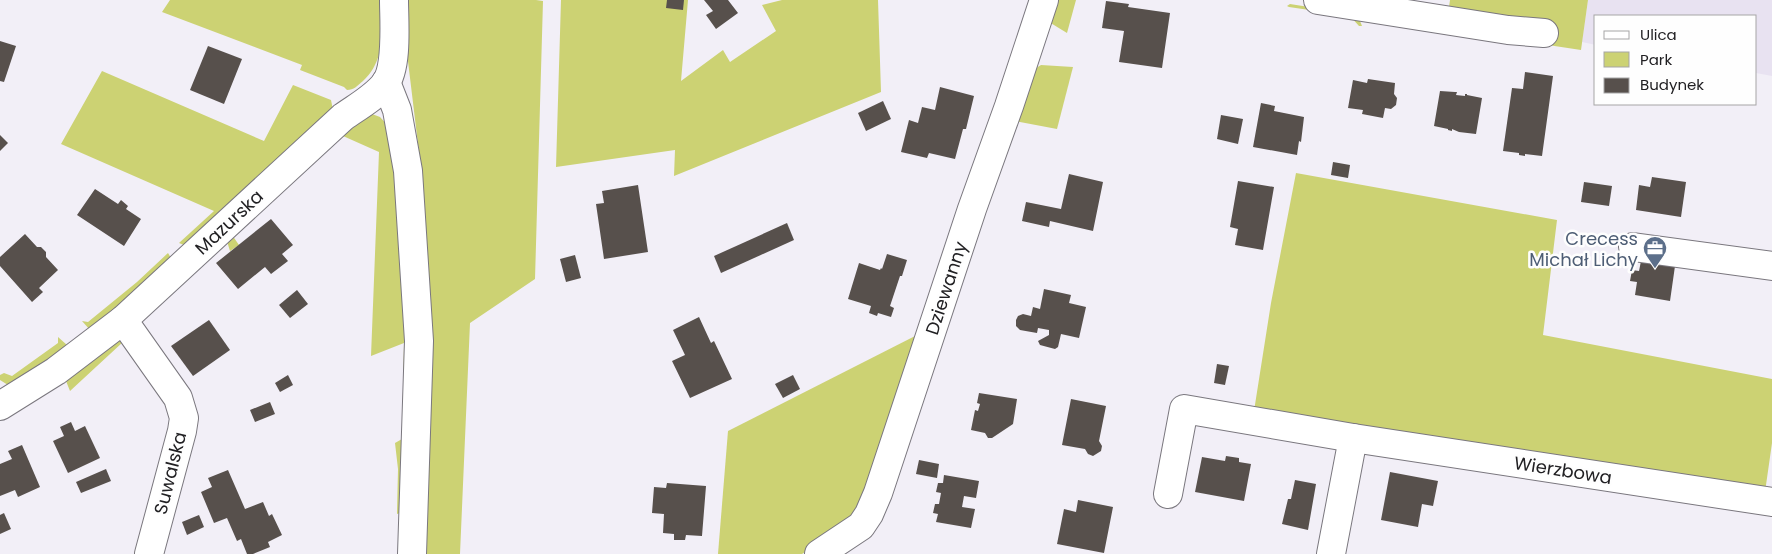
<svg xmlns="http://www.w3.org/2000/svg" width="1772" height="554" font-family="Poppins,sans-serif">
  <rect width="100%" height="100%" fill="#f2eff7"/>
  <polygon fill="#e8e2f1" points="1588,0 1772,0 1772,76 1756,73 1756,16 1596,16 1596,45 1582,42"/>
  <g fill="#ccd273">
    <path d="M 170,0 L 382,0 C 382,29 386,60 363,81 C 357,86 354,90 347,90 L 344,87 L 300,70 L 302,65 L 162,12 Z"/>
    <polygon points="406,0 536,0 543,1 535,279 470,323 460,554 420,554 421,169 407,53"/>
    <polygon points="561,0 688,0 681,81 723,50 730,62 776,31 762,5 782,0 878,0 881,92 674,176 675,150 556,167"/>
    <polygon points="1055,0 1076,0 1067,33 1049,22"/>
    <polygon points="1403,0 1449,7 1450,0 1588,0 1581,50 1548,45"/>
    <polygon points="1290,4 1353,14 1358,16 1362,26 1359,26 1350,16 1289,7 1287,6"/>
    <polygon points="1041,65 1073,67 1057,129 1014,121 1033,70"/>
    <polygon points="102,71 264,141 293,85 331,100 333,110 189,244 184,245 179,243 214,211 61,144"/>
    <polygon points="372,114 380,117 390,128 406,280 403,512 397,514 398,469 395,443 402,439 404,343 371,356 379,152 343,136 230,232 239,245 230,251 225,235 363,116"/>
    <polygon points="1296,173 1557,220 1543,335 1772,379 1772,443 1765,492 1350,423 1254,411 1271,303"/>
    <polygon points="168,253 171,258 123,307 90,330 82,321 88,322 137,282"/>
    <polygon points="917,335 866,494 855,513 817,544 802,554 718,554 728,431"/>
    <polygon points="58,337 67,345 67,349 8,385 0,380 0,375 4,373 12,376 58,343"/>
    <polygon points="120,339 128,343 172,407 175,417 138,554 134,554 173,413 123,342 70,391 66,381 74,372 114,341"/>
  </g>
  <g fill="#57504c">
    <polygon points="667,0 684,0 683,10 666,8"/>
    <polygon points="704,0 728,0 738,13 716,29 706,15 713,11"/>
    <polygon points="1106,1 1129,4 1128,7 1170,13 1162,68 1119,62 1124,31 1102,28"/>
    <polygon points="0,41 16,46 4,82 0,81"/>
    <polygon points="208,46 242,59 224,104 190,90"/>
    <polygon points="1525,72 1553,76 1542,156 1525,154 1525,156 1519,155 1519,153 1503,151 1512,88 1523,89"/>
    <polygon points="1368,79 1395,83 1394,94 1397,98 1396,105 1391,109 1385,108 1383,118 1362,114 1363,110 1348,108 1353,80 1367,83"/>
    <polygon points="940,87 974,96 966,129 963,129 955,159 929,153 927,158 901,152 909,120 918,123 922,107 935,110"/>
    <polygon points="1440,91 1455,92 1457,92 1456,95 1465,96 1465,94 1467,94 1467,95 1482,98 1476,134 1459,132 1452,129 1452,131 1448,130 1448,129 1434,126"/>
    <polygon points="883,101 891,119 866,131 858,113"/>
    <polygon points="1261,103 1275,106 1274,111 1304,117 1301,142 1299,141 1297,155 1253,147"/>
    <polygon points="1221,115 1243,119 1238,144 1217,139"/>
    <polygon points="0,135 8,143 0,151"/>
    <polygon points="1333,162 1350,165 1348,178 1331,175"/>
    <polygon points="1069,174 1103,182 1093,231 1050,221 1049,227 1022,221 1026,202 1061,209"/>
    <polygon points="1652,177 1686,182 1681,217 1636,210 1639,185 1650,187"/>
    <polygon points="1238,181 1274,187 1263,250 1235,245 1238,229 1230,227"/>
    <polygon points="1584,182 1612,186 1609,206 1581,202"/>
    <polygon points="638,185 648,252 604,259 596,204 604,203 602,191"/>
    <polygon points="95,189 118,204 121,200 128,206 126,209 141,219 124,246 77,215"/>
    <polygon points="271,219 293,245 282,254 288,261 271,274 265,267 238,289 216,263"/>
    <polygon points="787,223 794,240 721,273 714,256"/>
    <polygon points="25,234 37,247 41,247 46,252 46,257 58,270 39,288 43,292 32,302 0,266 0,257"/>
    <polygon points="887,254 907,260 902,276 900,276 890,306 894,308 891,317 878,313 877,316 869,313 871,306 848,299 859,263 880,270 881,268 882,269"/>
    <polygon points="575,255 581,278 566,282 560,259"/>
    <polygon points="1641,261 1675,266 1670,301 1635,295 1637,282 1630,281 1632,270 1639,271"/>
    <polygon points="1044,289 1071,295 1069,303 1086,307 1079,338 1061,334 1058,347 1055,349 1040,345 1038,341 1049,335 1049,330 1038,328 1037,333 1020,330 1016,326 1016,320 1018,316 1023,314 1031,316 1033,307 1040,309"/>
    <polygon points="297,290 308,304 290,318 279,305"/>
    <polygon points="699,317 711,343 714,341 732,379 690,398 672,361 685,355 673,330"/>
    <polygon points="209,320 230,350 193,376 171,346"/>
    <polygon points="1217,364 1229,366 1225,385 1214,383"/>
    <polygon points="288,375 293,385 280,392 275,383"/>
    <polygon points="793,375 800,389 783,398 775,384"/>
    <polygon points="979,393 1017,399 1013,424 992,438 988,438 985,433 971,430 975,410 978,411 980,404 977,403"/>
    <polygon points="1071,399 1106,406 1099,441 1102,446 1101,451 1093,456 1088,454 1085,449 1062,445"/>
    <polygon points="270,402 275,414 255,422 250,410"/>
    <polygon points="71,422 75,431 85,426 100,458 68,473 53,441 64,436 60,427"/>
    <polygon points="22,445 40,487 18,497 15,490 0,496 0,464 12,459 8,451"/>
    <polygon points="1226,456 1239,458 1239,462 1251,464 1244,501 1195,492 1202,457 1225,461"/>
    <polygon points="919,460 939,464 937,478 916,474"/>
    <polygon points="106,469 111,481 81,493 76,482"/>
    <polygon points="228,470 245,509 263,502 269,516 272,514 282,535 268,542 270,547 253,554 247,554 241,539 237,541 227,518 214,523 201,492 212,487 208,478"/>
    <polygon points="1390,472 1438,481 1433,506 1422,504 1418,527 1381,520"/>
    <polygon points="944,475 979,481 976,498 964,496 962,507 975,509 971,528 936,522 938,514 933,513 935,504 939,504 941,493 936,492 938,483 943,483"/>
    <polygon points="1295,480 1316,484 1308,530 1282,524 1288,499 1291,499"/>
    <polygon points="667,483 706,486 702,536 686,535 685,540 674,540 674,534 663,533 664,514 652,513 654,487 666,488"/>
    <polygon points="1078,500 1113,507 1104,553 1057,544 1064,509 1076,512"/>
    <polygon points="4,513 11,529 0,534 0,515"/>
    <polygon points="199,515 204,527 187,535 182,522"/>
  </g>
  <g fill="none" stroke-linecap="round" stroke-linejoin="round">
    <g stroke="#7a777e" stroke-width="30">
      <g id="minor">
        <polyline points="1318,0 1508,30 1544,33"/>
        <polyline points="386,82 397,110 408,171 419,341 412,554"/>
        <polyline points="1633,247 1772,266"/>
        <polyline points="123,320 178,398 184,418 182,431 149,554"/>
        <path d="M 0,406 L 56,371 L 123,320 L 343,117 C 357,107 374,98 385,84 C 398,67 394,21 394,0"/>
        <polyline points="1168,494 1184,409 1353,438 1772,502"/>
        <polyline points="819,554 861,526 869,514 878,493 972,209 1009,106 1044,0"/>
        <polyline points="1331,554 1353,438"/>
      </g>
    </g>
    <use href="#minor" stroke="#fff" stroke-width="28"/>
  </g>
  <defs>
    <g id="office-pin" transform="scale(1.25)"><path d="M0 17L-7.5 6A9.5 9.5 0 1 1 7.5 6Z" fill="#5c6f8a" stroke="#fefefe"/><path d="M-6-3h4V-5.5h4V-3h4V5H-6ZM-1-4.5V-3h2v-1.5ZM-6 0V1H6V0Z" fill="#fff"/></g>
  </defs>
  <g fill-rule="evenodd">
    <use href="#office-pin" x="1655" y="248"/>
  </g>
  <g text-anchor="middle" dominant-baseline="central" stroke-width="5" stroke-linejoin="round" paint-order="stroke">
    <g font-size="18" fill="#212023" stroke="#fefefe">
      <text transform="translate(229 222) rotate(-43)">Mazurska</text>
      <text transform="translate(946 288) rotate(-72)">Dziewanny</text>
      <text transform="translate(1563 470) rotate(9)">Wierzbowa</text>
      <text transform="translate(170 473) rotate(-76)">Suwalska</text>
    </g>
    <g font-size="18" fill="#4e5e75" stroke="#fefefe" text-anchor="end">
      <text x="1638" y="238">Crecess<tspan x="1638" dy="21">Michał Lichy</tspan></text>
    </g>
  </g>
  <rect x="1594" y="15" width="162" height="90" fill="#fefefe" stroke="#a6a5a6"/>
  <rect x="1604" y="31" width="25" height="8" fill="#ffffff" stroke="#a6a5a6"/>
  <text x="1640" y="40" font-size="15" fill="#212023">Ulica</text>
  <rect x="1604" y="52" width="25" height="15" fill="#ccd273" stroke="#a6a5a6"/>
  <text x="1640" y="65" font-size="15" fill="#212023">Park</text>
  <rect x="1604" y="78" width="25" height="15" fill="#57504c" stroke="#a6a5a6"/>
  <text x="1640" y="90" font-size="15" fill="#212023">Budynek</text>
</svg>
